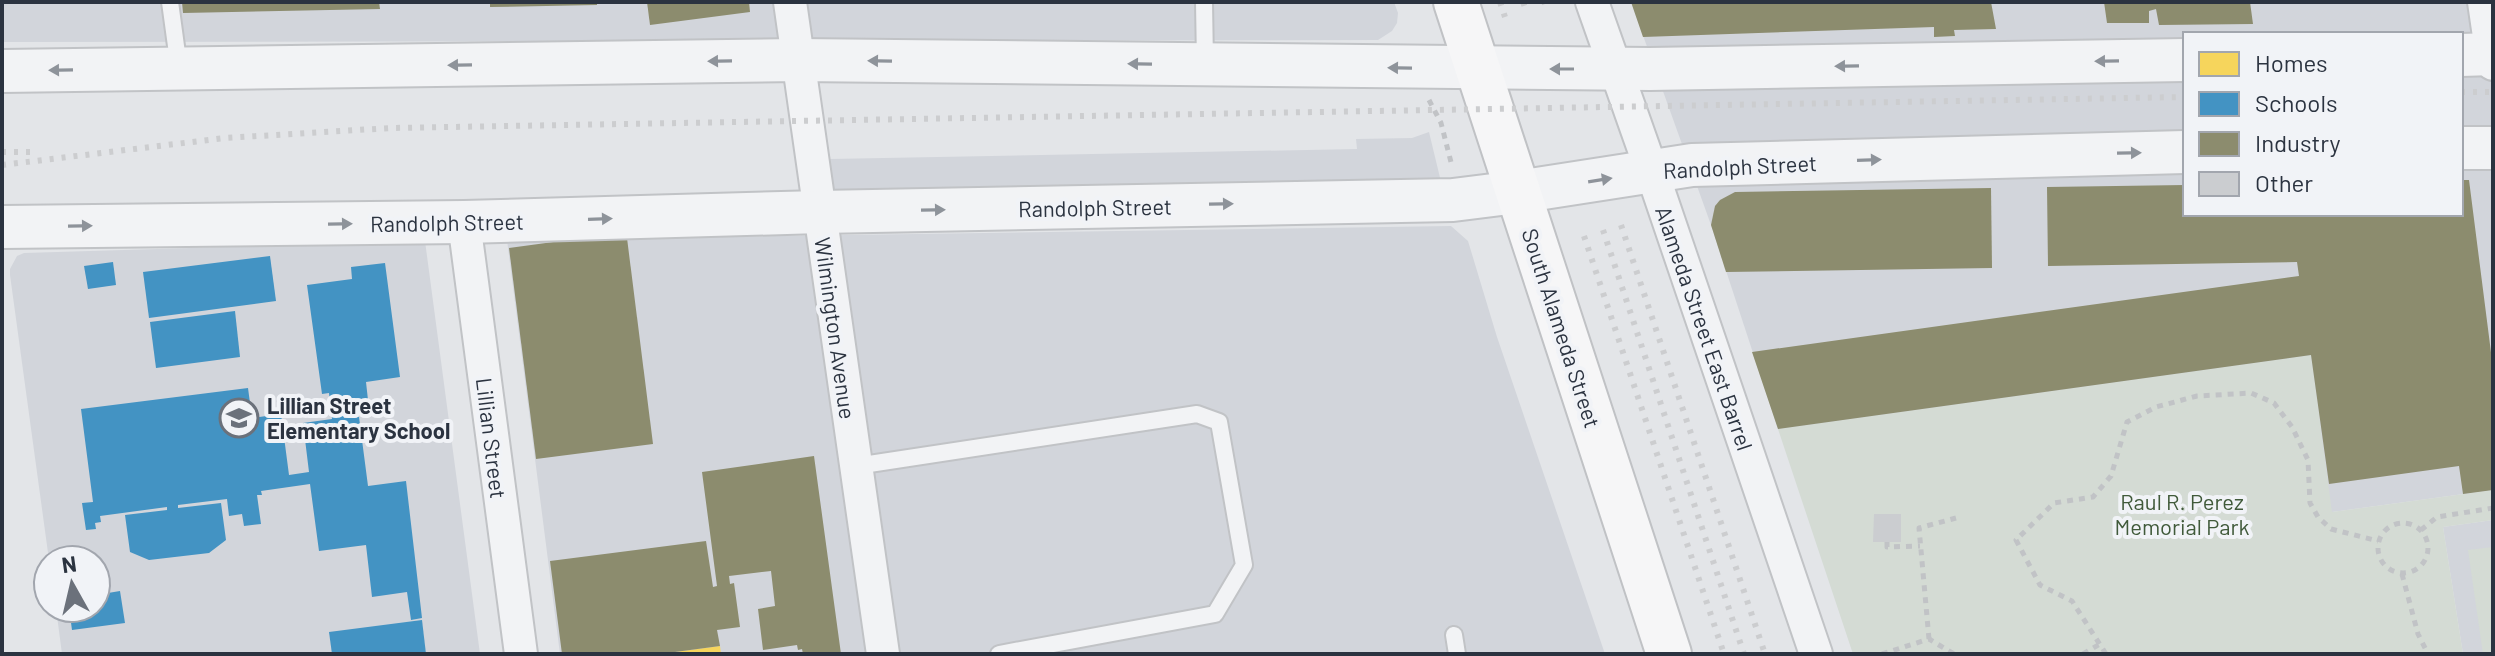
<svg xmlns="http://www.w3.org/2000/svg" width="2495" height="656" font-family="Barlow,sans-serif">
  <rect width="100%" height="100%" fill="#e3e5e8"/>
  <g fill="#d2d5db" fill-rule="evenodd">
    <polygon points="2,2 1394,2 1398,13 1397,23 1392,31 1378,40 2,42"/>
    <path d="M 1631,2 L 2493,2 L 2493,490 L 2332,512 L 1778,429 L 1711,225 ZM 2185,34 L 2461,34 L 2461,214 L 2185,214 Z"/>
    <polygon points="1429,132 1442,186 834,196 830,159 1357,149 1356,139 1412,138"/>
    <polygon points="1451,226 1468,241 1497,337 1605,654 560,654 507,240"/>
    <polygon points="425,241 480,654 62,654 56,608 96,608 96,560 49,560 10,275 10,269 17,256 24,253"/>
    <polygon points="2493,520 2493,654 2463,654 2443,527"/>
  </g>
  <g fill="#d4dbd4">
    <polygon points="2311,355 2332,512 2493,490 2493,520 2443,527 2463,654 1853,654 1778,429"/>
    <polygon points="2493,547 2493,654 2483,654 2468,550"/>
  </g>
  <polygon fill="#f6d55c" points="720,646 721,654 675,654 675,652"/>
  <g fill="#4393c3">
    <polygon points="270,256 276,301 149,318 143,272"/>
    <polygon points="113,262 116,285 88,289 84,266"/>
    <polygon points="385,263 400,377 366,382 368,400 341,403 344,418 359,417 368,486 406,481 422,618 411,620 407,592 372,597 366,545 319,551 310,484 261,491 262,495 257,495 261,524 244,526 242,514 229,516 227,499 178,505 178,508 221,503 226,540 209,553 149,560 130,552 125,515 167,510 167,507 100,516 101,522 95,523 96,529 86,530 82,503 93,502 81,409 248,388 252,418 281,414 289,475 309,472 303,423 332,419 329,393 322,394 307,285 352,279 351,267"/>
    <polygon points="235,311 240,357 156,368 150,322"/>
    <polygon points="120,591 125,623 72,630 69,608 96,608 96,595"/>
    <polygon points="422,620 426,654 332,654 329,632"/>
  </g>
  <g fill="#8c8c6e">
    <polygon points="182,2 379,2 380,9 183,13"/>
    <polygon points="490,2 597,2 597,5 490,7"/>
    <polygon points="647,2 749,2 750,12 650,25"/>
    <polygon points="1631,2 1991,2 1996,29 1954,30 1955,36 1934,37 1934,27 1643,37"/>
    <polygon points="2104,2 2250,2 2253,24 2159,25 2156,9 2149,11 2149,23 2107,23"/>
    <polygon points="2461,180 2469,180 2493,368 2493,490 2463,494 2459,466 2329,484 2311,355 1778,429 1752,352 2299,276 2297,262 2048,266 2047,187 2185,185 2185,214 2461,214"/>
    <polygon points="1991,188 1992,268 1726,272 1711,225 1715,206 1720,200 1735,192"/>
    <polygon points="627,238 653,444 536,459 509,248 568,240"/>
    <polygon points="814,456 841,654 803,654 802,649 798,650 797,645 763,650 758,609 775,606 771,571 729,576 730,584 734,583 740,627 717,630 720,646 660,654 562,654 550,561 706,541 713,587 717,586 702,472"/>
  </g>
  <polygon fill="#cbcdd0" points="1874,514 1901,514 1901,542 1873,542"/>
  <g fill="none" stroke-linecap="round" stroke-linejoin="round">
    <g stroke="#c1c3c6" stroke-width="20">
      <g id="service">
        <polyline points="170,2 179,68"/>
        <polyline points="1204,2 1205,63"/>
        <polyline points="856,466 1197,414 1219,422 1244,565 1215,614 999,654"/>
        <polyline points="1454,635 1457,654"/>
      </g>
    </g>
    <g stroke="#c1c3c6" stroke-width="36">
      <g id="minor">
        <polyline points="790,2 883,654"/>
        <polyline points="1592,2 1652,172 1816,654"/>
        <polyline points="2484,2 2493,64"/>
        <polyline points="464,222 521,654"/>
      </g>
    </g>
    <g stroke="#c1c3c6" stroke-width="46">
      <g id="tertiary">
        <polyline points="2461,55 2493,54"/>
        <polyline points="2,71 798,60 1650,69 2185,60"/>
        <polyline points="2461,148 2493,148"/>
        <polyline points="2,227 464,222 820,212 1453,200 1517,192 1692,165 2185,152"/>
      </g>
    </g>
    <g stroke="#c0c2c5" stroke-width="48">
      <polyline id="primary" points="1456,2 1669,654"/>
    </g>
    <g stroke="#c1c3c6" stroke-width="5" stroke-dasharray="6 6" stroke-linecap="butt">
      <polyline points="1429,100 1441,123 1452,166"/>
      <circle cx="2403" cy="548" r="25"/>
      <polyline points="2421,530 2437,517 2493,508"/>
      <polyline points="1887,542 1887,547 1920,546"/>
      <polyline points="2402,574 2418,634 2428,654"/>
      <polyline points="1929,639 1919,528 1956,518"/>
      <polyline points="1882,654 1929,639 1954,654"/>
      <polyline points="2083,654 2100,644"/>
      <polyline points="2106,654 2072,601 2040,585 2016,540 2054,503 2093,497 2111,476 2127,422 2156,407 2197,396 2251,393 2274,403 2292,427 2308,460 2310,503 2318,517 2331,529 2378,541"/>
    </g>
    <use href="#service" stroke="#f2f3f5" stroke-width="16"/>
    <use href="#minor" stroke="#f2f3f5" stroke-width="32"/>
    <use href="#tertiary" stroke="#f2f3f5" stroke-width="42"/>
    <use href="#primary" stroke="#f6f6f7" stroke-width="44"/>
    <g stroke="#cccdcf" stroke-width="6" stroke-dasharray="4 8" stroke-linecap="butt">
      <polyline points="1500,2 1505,17"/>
      <polyline points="1523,2 1526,10"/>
      <polyline points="1544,2 1545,4"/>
      <polyline points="2461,92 2493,92"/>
      <polyline points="2,152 31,152"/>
      <polyline points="2,165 225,138 391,128 2185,97"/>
      <polyline points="1621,225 1765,654"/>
      <polyline points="1603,230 1744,654"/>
      <polyline points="1584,236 1724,654"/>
    </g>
  </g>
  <defs><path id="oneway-solid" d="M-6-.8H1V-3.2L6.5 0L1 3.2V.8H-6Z" transform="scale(2)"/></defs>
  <g fill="#8e939a">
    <use href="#oneway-solid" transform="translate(720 61) rotate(179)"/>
    <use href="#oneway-solid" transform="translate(880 61) rotate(-179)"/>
    <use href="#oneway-solid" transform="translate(2107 61) rotate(179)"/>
    <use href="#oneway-solid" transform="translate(1140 64) rotate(-179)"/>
    <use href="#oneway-solid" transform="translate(460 65) rotate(179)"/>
    <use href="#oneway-solid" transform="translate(1847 66) rotate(179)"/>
    <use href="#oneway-solid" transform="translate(1400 68) rotate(-179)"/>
    <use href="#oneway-solid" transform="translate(1562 69) rotate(-180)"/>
    <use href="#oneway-solid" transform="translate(61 70) rotate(179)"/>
    <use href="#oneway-solid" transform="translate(2129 153) rotate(-1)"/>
    <use href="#oneway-solid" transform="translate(1869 160) rotate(-2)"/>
    <use href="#oneway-solid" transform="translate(1600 180) rotate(-9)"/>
    <use href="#oneway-solid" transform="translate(1221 204) rotate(-1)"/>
    <use href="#oneway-solid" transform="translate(933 210) rotate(-1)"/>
    <use href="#oneway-solid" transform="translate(600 219) rotate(-2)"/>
    <use href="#oneway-solid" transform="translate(340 224) rotate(-1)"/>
    <use href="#oneway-solid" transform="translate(80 226) rotate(-1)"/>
  </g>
  <defs>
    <g id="school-ring" transform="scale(2)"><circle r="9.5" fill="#f1f3f7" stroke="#6b717b" stroke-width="1.5"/><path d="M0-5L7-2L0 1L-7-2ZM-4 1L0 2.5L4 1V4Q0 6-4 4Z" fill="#6b717b"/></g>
  </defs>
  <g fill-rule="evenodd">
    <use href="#school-ring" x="239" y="418"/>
  </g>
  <g text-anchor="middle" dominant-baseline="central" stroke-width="8" stroke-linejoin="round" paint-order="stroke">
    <g font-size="22" fill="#2b3340" stroke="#f1f3f7">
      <text transform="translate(1740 166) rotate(-3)">Randolph Street</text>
      <text transform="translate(1095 207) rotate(-1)">Randolph Street</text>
      <text transform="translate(447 222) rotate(-1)">Randolph Street</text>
      <text transform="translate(836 328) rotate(82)">Wilmington Avenue</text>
      <text transform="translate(1562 328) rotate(72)">South Alameda Street</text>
      <text transform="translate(1705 328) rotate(71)">Alameda Street East Barrel</text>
      <text transform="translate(492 438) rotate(83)">Lillian Street</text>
    </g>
    <g font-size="22" font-weight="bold" fill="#2b3340" stroke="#f1f3f7" text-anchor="start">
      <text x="267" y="405">Lillian Street<tspan x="267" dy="25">Elementary School</tspan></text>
    </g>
    <g font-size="22" fill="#405a3a" stroke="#f1f3f7">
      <text x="2182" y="501">Raul R. Perez<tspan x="2182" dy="25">Memorial Park</tspan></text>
    </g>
  </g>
  <rect width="2495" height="656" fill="none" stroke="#2b3340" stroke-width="8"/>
  <rect x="2183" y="32" width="280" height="184" fill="#f1f3f7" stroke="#a2a6ae" stroke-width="2"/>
  <rect x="2199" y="52" width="40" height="24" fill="#f6d55c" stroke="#a2a6ae" stroke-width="2"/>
  <text x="2255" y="72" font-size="24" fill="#2b3340">Homes</text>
  <rect x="2199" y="92" width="40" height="24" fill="#4393c3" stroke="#a2a6ae" stroke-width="2"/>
  <text x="2255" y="112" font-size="24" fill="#2b3340">Schools</text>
  <rect x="2199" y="132" width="40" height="24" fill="#8c8c6e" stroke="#a2a6ae" stroke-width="2"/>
  <text x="2255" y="152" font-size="24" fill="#2b3340">Industry</text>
  <rect x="2199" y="172" width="40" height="24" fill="#cbcdd0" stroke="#a2a6ae" stroke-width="2"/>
  <text x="2255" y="192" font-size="24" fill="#2b3340">Other</text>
  <g transform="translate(72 584) rotate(352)"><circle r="38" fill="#f1f3f7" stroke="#a2a6ae" stroke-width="2"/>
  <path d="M0-6L14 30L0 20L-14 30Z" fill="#6b717b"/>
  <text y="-12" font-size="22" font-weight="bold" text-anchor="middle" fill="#2b3340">N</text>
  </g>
</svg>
